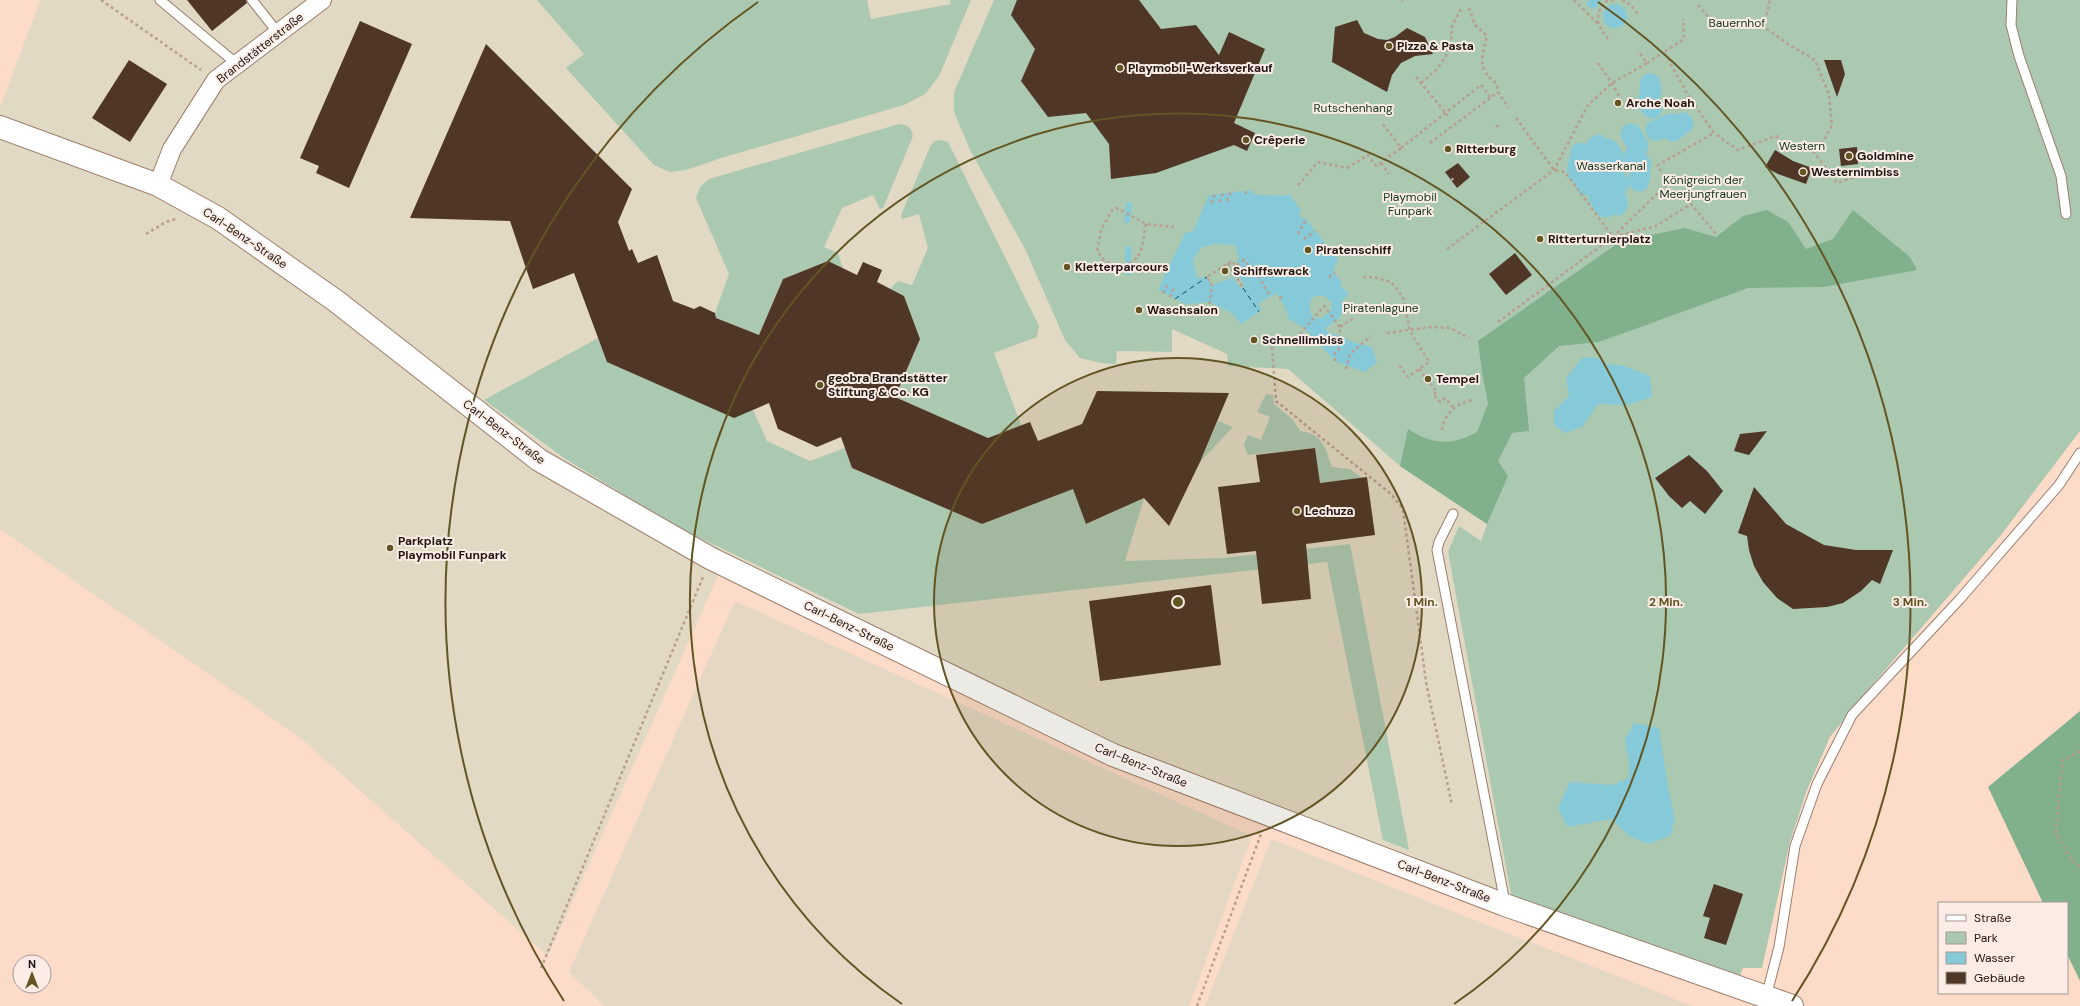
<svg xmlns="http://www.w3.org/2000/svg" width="2080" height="1006" font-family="'DM Sans',sans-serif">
  <rect width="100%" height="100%" fill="#fddbc9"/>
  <polygon fill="#e1d9c3" points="40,0 994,0 954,92 954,112 970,150 1025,249 1065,340 1116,364 1117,351 1172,352 1172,329 1227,354 1228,366 1288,369 1400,466 1487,524 1481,541 1448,552 1512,900 1119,745 726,558 548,956 299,737 0,529 0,108"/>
  <g fill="#e4d8c4">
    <polygon points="735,601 1252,836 1189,1006 604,1006 569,972"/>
    <polygon points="1271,839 1692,1006 1205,1006"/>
  </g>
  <g fill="#abc8b1">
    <polygon points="537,0 867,0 871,19 951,4 950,0 971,0 939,76 925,94 904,105 721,158 686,170 670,172 654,165 566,68 584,54"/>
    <polygon points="994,0 2080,0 2080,431 2001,535 1862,697 1830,737 1807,790 1790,842 1762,968 1743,968 1739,978 1512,900 1448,552 1459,526 1481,541 1487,524 1400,466 1288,369 1228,366 1227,354 1172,329 1172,352 1117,351 1116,364 1101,363 1080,358 1065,340 1025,249 970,150 954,112 954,92"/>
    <path d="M 899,124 C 908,125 911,127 913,136 L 883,208 L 880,209 L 873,195 L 842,208 L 824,247 L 838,253 L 843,269 L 828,261 L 783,279 L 759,335 L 716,318 L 715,313 L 729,274 L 696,198 L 700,187 L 709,179 Z"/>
    <polygon points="941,140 948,142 1039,326 1037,337 994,353 1021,425 988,438 895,397 920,339 904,296 890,289 898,281 912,285 928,248 919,214 902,219 901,215 931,145 935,141"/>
    <polygon points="598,338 608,362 753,410 767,441 810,461 845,448 852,468 982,524 1058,495 1071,482 1087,524 1144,498 1125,561 1223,558 1350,544 1409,850 1383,840 1327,562 859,614 679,528 567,460 484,400"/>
    <path d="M 1266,394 L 1273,395 L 1274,404 L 1293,420 L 1300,431 C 1323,434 1325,447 1332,467 L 1350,469 L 1362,478 L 1320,483 L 1315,448 L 1248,455 L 1244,445 L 1248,435 L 1261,440 L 1270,417 L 1257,412 Z"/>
    <polygon points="1218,421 1233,427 1200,462"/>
  </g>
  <g fill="#81b08c">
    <path d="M 1767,210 L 1788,222 L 1806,249 L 1833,239 L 1853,210 L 1910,257 L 1917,270 L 1823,287 L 1748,288 L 1599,342 L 1559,346 L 1524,378 L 1529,431 L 1512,433 L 1498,461 L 1508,476 L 1487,524 L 1400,466 L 1408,429 C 1432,445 1452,446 1477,432 L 1488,404 L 1482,372 L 1478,341 L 1621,241 L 1685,228 L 1716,237 L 1743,216 Z"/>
    <polygon points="2080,711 2080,981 2067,954 2067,903 2043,903 1988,787"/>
  </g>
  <g fill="#86cada" fill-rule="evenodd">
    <polygon points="1589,0 1601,0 1594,10 1586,4"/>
    <circle cx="1615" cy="16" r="12"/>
    <path d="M 1252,190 L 1254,194 C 1264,196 1274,194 1284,196 L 1289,194 L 1301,210 L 1299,216 L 1306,219 L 1338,259 L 1333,271 L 1342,283 L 1340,286 L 1349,293 L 1341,303 L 1346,308 L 1336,321 L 1325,328 L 1329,334 L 1340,335 L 1352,342 L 1372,347 L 1377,362 L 1365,372 L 1335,361 L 1304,328 L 1289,319 C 1287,309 1281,301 1276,293 L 1258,304 L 1262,310 L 1241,324 L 1233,314 L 1210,302 L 1185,304 L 1158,290 L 1185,233 L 1193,231 L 1209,195 ZM 1216,244 L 1235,245 L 1239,259 L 1236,261 L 1242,270 L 1237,273 L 1245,286 L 1241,289 L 1233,277 C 1226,281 1219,281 1212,286 L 1207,277 L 1197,278 L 1193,260 L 1202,247 ZM 1314,296 L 1324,296 L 1332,303 L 1330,312 L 1322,318 L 1314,318 C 1308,309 1308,304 1314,296 Z"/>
    <polygon points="1583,357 1597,358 1607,364 1625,366 1650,376 1652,397 1628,405 1598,404 1583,426 1566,433 1554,425 1554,411 1569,396 1566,378"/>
    <polygon points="1634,723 1659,728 1669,793 1675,819 1670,836 1648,844 1629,836 1611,819 1568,827 1558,808 1570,782 1613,785 1629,778 1629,763 1625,740"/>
  </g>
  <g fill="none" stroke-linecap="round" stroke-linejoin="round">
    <g stroke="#86cada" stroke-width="6">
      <polyline points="1127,220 1129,205"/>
      <polyline points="1128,249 1129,272"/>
    </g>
    <g stroke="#86cada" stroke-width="21">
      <polyline points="1650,84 1651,91 1648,100 1652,108"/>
      <polyline points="1656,130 1671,124 1673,131 1683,123"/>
      <polyline points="1631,134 1638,145 1635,157 1641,165 1639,181"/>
      <polyline points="1598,145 1592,155 1601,165 1596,175 1602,185 1599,197 1605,207"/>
      <polyline points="1608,149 1616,161 1610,171 1619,183 1614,188 1614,198 1617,200 1617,205"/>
      <polyline points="1581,153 1577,172 1586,177 1586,185"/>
    </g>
    <g stroke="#0e4a56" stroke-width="1" stroke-dasharray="5 4" stroke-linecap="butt">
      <polyline points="1243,288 1259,312"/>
      <polyline points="1175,299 1207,277"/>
    </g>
  </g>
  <g fill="#503627">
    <polygon points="187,0 246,0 247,3 212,31"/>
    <polygon points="1017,0 1139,0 1161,29 1196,25 1219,55 1229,32 1265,49 1234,123 1255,133 1247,151 1234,145 1156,173 1111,179 1109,144 1086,113 1048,117 1021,81 1035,49 1011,15"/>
    <polygon points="1357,20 1364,33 1378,39 1387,40 1395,37 1407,28 1425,37 1433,54 1415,56 1401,63 1392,75 1387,92 1332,62 1335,27"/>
    <polygon points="360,21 412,44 349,188 316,173 319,166 300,158"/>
    <polygon points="486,44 632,189 618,222 629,251 632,249 638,263 657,255 673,301 694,309 700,306 715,313 716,318 759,335 783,279 828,261 857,275 863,262 882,270 877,282 904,296 920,339 895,397 988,438 1030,422 1038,441 1082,424 1097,391 1229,393 1200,462 1169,526 1144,498 1086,524 1073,489 982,524 852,468 841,437 817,447 778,429 769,403 734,418 607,362 574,273 533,289 510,221 410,218"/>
    <polygon points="129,60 167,84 130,142 92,118"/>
    <polygon points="1824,60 1841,60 1845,74 1837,97"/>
    <polygon points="1857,147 1858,164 1841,166 1839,149"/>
    <polygon points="1775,150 1793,161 1812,168 1806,184 1778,174 1765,167"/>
    <polygon points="1458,163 1470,177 1457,188 1445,172"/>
    <polygon points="1515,253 1532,275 1506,295 1489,274"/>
    <polygon points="1767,431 1749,455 1734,451 1740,434"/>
    <polygon points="1315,448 1320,483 1367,477 1375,535 1306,544 1311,599 1262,604 1256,551 1227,554 1218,487 1260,482 1256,455"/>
    <polygon points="1689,455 1707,471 1723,491 1705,514 1690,501 1682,508 1669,496 1655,478"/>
    <polygon points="1754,487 1786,524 1824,545 1856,550 1893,550 1880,584 1872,580 1861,591 1843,603 1827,607 1793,609 1777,598 1763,582 1754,566 1749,550 1747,536 1738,533"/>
    <polygon points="1211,585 1221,665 1100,681 1089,601"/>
    <polygon points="1714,884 1743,894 1726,945 1704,938 1710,918 1703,916"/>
  </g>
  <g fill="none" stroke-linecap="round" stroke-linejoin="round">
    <g stroke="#9c7e6d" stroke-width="11">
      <g id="service">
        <polyline points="160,0 237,64"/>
        <polyline points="252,0 278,33"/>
        <polyline points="2012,0 2011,25 2019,56 2061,176 2066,214"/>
        <polyline points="1453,514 1439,542 1437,550 1505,903"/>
        <polyline points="1766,997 1779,947 1795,846 1817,784 1852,715 1960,599 2059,485 2080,453"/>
      </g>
    </g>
    <g stroke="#9c7e6d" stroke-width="20">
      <polyline id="minor" points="158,185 172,149 216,80 322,0"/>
    </g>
    <g stroke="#9c7e6d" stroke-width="24">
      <polyline id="tertiary" points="0,127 158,185 218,218 336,301 539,460 710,558 836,620 1113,755 1505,905 1792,1006"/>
    </g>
    <g stroke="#b99e8f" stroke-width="2.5" stroke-dasharray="3 3" stroke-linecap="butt">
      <polyline points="101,0 201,70"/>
      <polyline points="1402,0 1403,1"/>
      <polyline points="1574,0 1598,24"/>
      <polyline points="1622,0 1631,5 1638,15"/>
      <polyline points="1698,5 1712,21 1730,28 1764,27 1788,44 1815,60 1829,95 1832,125 1822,144 1813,151 1789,149 1776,136 1738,150 1714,133"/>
      <path d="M 1469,8 L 1475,25 L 1487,36 C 1482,59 1476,68 1497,84 L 1498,92 L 1509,108"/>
      <polyline points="1764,27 1770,0"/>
      <path d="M 1608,39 C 1597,24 1594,19 1604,2 L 1615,0"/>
      <polyline points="1598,63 1612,83 1619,96"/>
      <polyline points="1647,63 1664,52"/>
      <polyline points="1416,77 1448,116"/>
      <polyline points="1421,83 1437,69 1446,56 1451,42 1452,26 1461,9"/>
      <polyline points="1516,118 1554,170 1565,172 1613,237 1667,184 1658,165 1714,133 1688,95 1664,52 1684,39 1683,19"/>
      <polyline points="1496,127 1501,123"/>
      <polyline points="1430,143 1498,92"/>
      <polyline points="1401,148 1481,85 1491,98"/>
      <polyline points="1813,151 1837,183 1858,176"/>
      <polyline points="1381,163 1389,174"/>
      <polyline points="1451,180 1456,177"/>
      <polyline points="1298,185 1318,162 1347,168 1368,155 1376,166 1401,148 1382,123"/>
      <polyline points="1245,194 1247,190"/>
      <polyline points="1383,197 1391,191"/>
      <polyline points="1227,201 1231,192"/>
      <polyline points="1219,202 1223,193"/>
      <polyline points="1211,203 1215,194"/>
      <path d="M 1146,224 C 1141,248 1145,260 1119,267 L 1105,261 L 1097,251 L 1101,230 L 1112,210 L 1117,208 L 1146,224 L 1174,227"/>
      <polyline points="146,234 166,222 176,219"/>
      <polyline points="1298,234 1306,219"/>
      <polyline points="1304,239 1315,231"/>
      <polyline points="1315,248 1325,243"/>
      <polyline points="1447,249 1554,170 1588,105 1612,83 1647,63 1638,51"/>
      <polyline points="1228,263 1243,288"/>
      <polyline points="1329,277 1335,273"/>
      <polyline points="1363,277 1373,277 1391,282 1403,297 1410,331 1429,362 1408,377 1398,364"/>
      <polyline points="1163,293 1167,285"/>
      <polyline points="1170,297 1174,288"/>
      <polyline points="1279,298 1284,296"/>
      <polyline points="1208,316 1212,286 1207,277 1232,261 1236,266 1244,260 1259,277 1270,296"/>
      <polyline points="1498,322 1613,237 1656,226 1691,204 1717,235"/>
      <polyline points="1387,333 1431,327 1450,328 1469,338"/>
      <polyline points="1300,334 1324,306 1340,327"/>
      <polyline points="1272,347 1276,401 1391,494 1403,509 1426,682 1452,805"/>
      <polyline points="1335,361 1335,353 1339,349 1340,327 1355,317"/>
      <polyline points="1346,369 1350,354 1371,336"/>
      <polyline points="1419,369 1437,392 1433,394 1440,402 1445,398 1454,408"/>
      <path d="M 1442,430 C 1444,413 1457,403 1473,400"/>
      <polyline points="2080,751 2062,761 2056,833 2073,862 2080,866"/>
      <polyline points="541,968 703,577"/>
      <polyline points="1197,1006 1261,834"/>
    </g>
    <use href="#service" stroke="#fff" stroke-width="9"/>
    <use href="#minor" stroke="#fff" stroke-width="18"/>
    <use href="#tertiary" stroke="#fff" stroke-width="22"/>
  </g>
  <circle cx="1178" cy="602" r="244" fill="#625522" fill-opacity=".12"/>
  <g fill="none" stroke="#625522" stroke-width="2">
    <circle cx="1178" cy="602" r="244"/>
    <path d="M902 1004A488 488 0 1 1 1454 1004"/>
    <path d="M564 1001A732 732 0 0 1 758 2M1598 2A732 732 0 0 1 1792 1001"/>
  </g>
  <g fill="#625522" stroke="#fbede6" stroke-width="1.5">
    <circle cx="1389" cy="46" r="4"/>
    <circle cx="1120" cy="68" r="4"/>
    <circle cx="1618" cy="103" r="4"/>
    <circle cx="1246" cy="140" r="4"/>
    <circle cx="1448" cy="149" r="4"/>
    <circle cx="1849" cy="156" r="4"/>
    <circle cx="1803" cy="172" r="4"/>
    <circle cx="1540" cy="239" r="4"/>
    <circle cx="1308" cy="250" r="4"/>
    <circle cx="1067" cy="267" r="4"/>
    <circle cx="1225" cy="271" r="4"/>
    <circle cx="1139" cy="310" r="4"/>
    <circle cx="1254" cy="340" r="4"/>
    <circle cx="1428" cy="379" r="4"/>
    <circle cx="820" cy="385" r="4"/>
    <circle cx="1297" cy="511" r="4"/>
    <circle cx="390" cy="548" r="4"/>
  </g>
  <g text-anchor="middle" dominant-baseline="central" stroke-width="4" stroke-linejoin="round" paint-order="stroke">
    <g font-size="12" fill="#0f341c" stroke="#fbede6">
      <text x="1737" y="23">Bauernhof</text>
      <text x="1353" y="108">Rutschenhang</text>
      <text x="1802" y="146">Western</text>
      <text x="1611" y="166">Wasserkanal</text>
      <text x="1703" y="180">Königreich der<tspan x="1703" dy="14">Meerjungfrauen</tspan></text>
      <text x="1410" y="197">Playmobil<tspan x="1410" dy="14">Funpark</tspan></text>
      <text x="1381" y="308">Piratenlagune</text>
    </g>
    <g font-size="12" font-weight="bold" fill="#20140e" stroke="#fbede6" text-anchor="start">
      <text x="1397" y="46">Pizza &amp; Pasta</text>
      <text x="1128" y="68">Playmobil-Werksverkauf</text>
      <text x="1626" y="103">Arche Noah</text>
      <text x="1254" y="140">Crêperie</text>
      <text x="1456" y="149">Ritterburg</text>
      <text x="1857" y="156">Goldmine</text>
      <text x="1811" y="172">Westernimbiss</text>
      <text x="1548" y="239">Ritterturnierplatz</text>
      <text x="1316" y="250">Piratenschiff</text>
      <text x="1075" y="267">Kletterparcours</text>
      <text x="1233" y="271">Schiffswrack</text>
      <text x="1147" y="310">Waschsalon</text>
      <text x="1262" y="340">Schnellimbiss</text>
      <text x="828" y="378">geobra Brandstätter<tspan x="828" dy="14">Stiftung &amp; Co. KG</tspan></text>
      <text x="1436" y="379">Tempel</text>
      <text x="1305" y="511">Lechuza</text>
      <text x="398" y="541">Parkplatz<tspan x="398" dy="14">Playmobil Funpark</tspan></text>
    </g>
    <g font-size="12" fill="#20140e" stroke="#fbede6">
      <text transform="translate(260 48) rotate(-38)">Brandstätterstraße</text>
      <text transform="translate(245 238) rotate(34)">Carl-Benz-Straße</text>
      <text transform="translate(504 432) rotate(37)">Carl-Benz-Straße</text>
      <text transform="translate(849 626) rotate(26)">Carl-Benz-Straße</text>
      <text transform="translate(1141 765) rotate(22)">Carl-Benz-Straße</text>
      <text transform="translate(1444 881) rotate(21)">Carl-Benz-Straße</text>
    </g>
  </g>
  <circle cx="1178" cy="602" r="6" fill="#625522" stroke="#fbede6" stroke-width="2"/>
  <g font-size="12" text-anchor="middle" font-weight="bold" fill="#625522" stroke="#fbede6" stroke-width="4" stroke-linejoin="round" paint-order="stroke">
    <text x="1422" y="606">1 Min.</text>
    <text x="1666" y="606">2 Min.</text>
    <text x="1910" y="606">3 Min.</text>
  </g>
  <rect x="1938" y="902" width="130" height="92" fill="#fbede6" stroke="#a39690"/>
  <rect x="1946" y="915" width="20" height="6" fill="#ffffff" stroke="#a39690"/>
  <text x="1974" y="922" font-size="12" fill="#20140e">Straße</text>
  <rect x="1946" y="932" width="20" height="12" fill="#abc8b1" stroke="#a39690"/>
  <text x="1974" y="942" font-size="12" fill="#20140e">Park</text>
  <rect x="1946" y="952" width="20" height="12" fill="#86cada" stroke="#a39690"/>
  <text x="1974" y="962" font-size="12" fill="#20140e">Wasser</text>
  <rect x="1946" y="972" width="20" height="12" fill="#503627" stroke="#a39690"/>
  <text x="1974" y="982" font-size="12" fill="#20140e">Gebäude</text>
  <g transform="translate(32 974)"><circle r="19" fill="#fbede6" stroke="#a39690"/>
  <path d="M0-3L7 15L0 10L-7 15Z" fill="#625522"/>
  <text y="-6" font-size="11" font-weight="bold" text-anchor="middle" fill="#20140e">N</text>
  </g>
</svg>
